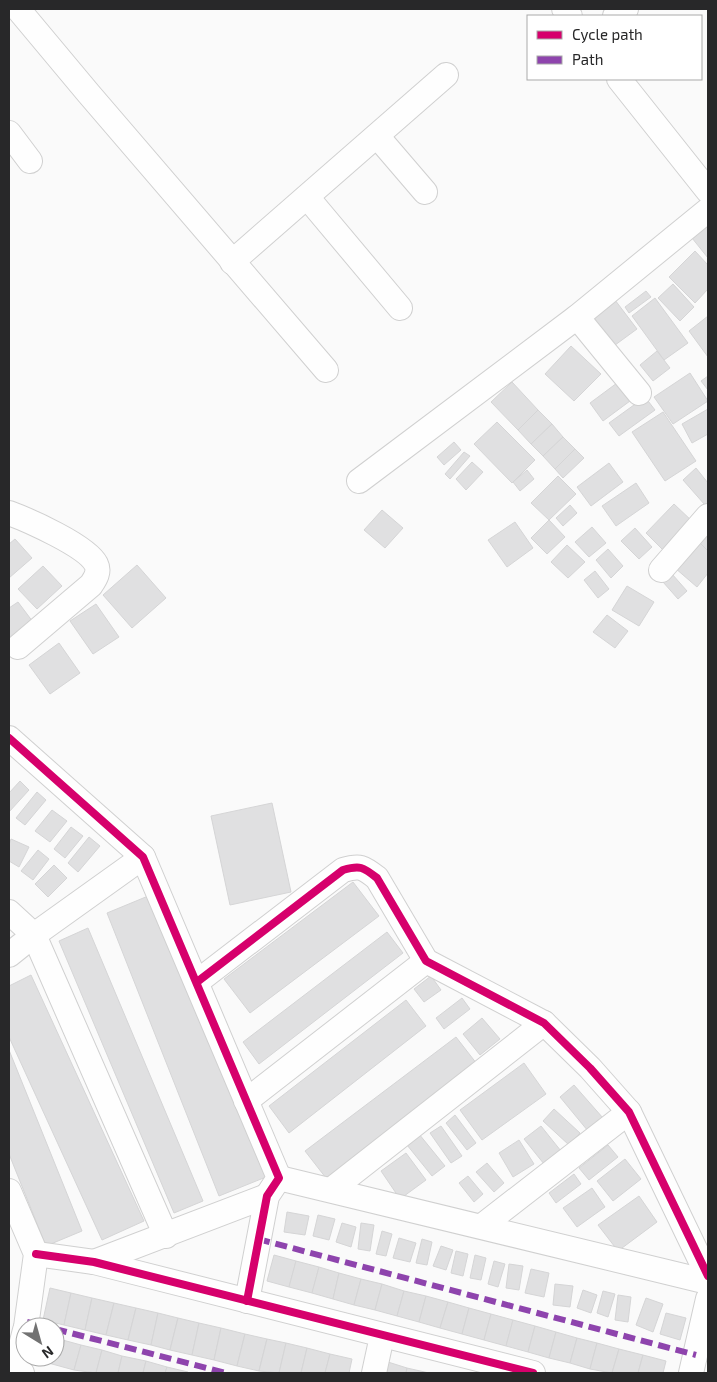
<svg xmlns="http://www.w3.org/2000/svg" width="717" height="1382" font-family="'Exo 2',sans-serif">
  <rect width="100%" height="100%" fill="#fafafa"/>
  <g fill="#e0e0e1" stroke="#d5d5d6">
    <polygon points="708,225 708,258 692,238"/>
    <polygon points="695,251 708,265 708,289 695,303 669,277"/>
    <polygon points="673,284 694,307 680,321 658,298"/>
    <polygon points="646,291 651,297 629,313 625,307"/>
    <polygon points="655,298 688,343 664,360 632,316"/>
    <polygon points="615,300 637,329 611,348 589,319"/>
    <polygon points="708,316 708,357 689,331"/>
    <polygon points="571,346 601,374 574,401 545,374"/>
    <polygon points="657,351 670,368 653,381 640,365"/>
    <polygon points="690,373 708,401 673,424 654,397"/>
    <polygon points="708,376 708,390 701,381"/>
    <polygon points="512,382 538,410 518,430 491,402"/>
    <polygon points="617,383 630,401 603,421 590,403"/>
    <polygon points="645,397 655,410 619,436 609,423"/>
    <polygon points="708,409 708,434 692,443 682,424"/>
    <polygon points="538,410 552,424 531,444 518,430"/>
    <polygon points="663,412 696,461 665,481 632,432"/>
    <polygon points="497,422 535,460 512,483 474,444"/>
    <polygon points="552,424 563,437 543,456 531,444"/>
    <polygon points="563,437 575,449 555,469 543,456"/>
    <polygon points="454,442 461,450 444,465 437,457"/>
    <polygon points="575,449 584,458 563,478 555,469"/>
    <polygon points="464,452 470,456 450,479 445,474"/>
    <polygon points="472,462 483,472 466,490 456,479"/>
    <polygon points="609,463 623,482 591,506 577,487"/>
    <polygon points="696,468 708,483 708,502 705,505 683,480"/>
    <polygon points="527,470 534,479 520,491 513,482"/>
    <polygon points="558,476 576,494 549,520 531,503"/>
    <polygon points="636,483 649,503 616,526 602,506"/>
    <polygon points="674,504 693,522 664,551 646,533"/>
    <polygon points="570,505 577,513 563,526 556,518"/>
    <polygon points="382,510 403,528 385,548 364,530"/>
    <polygon points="549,520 565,537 547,554 531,538"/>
    <polygon points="515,522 533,548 507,567 488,540"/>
    <polygon points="592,527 606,543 589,557 575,542"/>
    <polygon points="635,528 652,547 639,559 621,541"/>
    <polygon points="708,530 708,551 698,541"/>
    <polygon points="15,539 32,558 9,578 9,544"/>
    <polygon points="698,541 708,551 708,573 697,587 675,568"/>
    <polygon points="567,545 585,562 568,578 551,562"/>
    <polygon points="608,549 623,566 611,578 596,560"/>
    <polygon points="137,565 166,598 132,628 103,595"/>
    <polygon points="43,566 62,586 37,609 18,589"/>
    <polygon points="595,571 609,589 598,598 584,580"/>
    <polygon points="672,574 687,591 678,599 663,582"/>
    <polygon points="627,586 654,602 639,626 612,610"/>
    <polygon points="18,602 33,622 9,640 9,608"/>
    <polygon points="96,604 119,637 93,654 70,621"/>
    <polygon points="607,615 628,631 615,648 593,632"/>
    <polygon points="59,643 80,673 50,694 29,665"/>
    <polygon points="20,781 29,790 9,812 9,793"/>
    <polygon points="37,792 46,800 25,825 16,818"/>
    <polygon points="272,803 291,892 230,905 211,816"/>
    <polygon points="52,810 67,821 50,842 35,831"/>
    <polygon points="71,827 83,836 65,858 54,849"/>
    <polygon points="89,837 100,846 78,872 68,863"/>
    <polygon points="11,839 29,847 19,867 9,861 9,845"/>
    <polygon points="38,850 49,859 33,880 21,871"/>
    <polygon points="54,865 67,878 48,897 35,884"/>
    <polygon points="353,882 379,916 250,1013 224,979"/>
    <polygon points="153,894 266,1177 219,1196 107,913"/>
    <polygon points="88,928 203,1201 174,1213 59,941"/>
    <polygon points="387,932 403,953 259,1064 243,1042"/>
    <polygon points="31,975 144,1221 102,1240 9,1037 9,986"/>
    <polygon points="431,976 441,990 424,1002 414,989"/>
    <polygon points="462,998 470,1009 444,1029 436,1018"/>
    <polygon points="406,1000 426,1026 289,1133 269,1106"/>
    <polygon points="482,1018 500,1039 480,1055 463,1034"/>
    <polygon points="456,1037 477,1064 326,1178 305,1151"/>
    <polygon points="9,1050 82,1231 46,1246 9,1154"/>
    <polygon points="524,1063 546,1094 482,1140 460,1110"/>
    <polygon points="574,1085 603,1118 588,1131 560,1097"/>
    <polygon points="554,1109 580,1133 569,1145 543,1121"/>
    <polygon points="455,1115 476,1143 467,1150 446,1123"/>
    <polygon points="441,1126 462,1156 451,1163 430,1133"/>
    <polygon points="541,1126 561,1151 544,1164 524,1139"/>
    <polygon points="419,1134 445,1166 432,1176 407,1145"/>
    <polygon points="519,1140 534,1164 513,1177 499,1153"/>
    <polygon points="608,1145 618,1157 589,1180 579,1168"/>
    <polygon points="406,1153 426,1180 400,1199 381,1171"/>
    <polygon points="625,1159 641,1179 613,1201 597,1181"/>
    <polygon points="487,1163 504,1183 494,1192 476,1172"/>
    <polygon points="574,1174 581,1184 556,1203 549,1193"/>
    <polygon points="468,1176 483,1194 474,1202 459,1183"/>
    <polygon points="592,1188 605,1207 577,1227 563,1208"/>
    <polygon points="639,1196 657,1222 618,1251 598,1225"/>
    <polygon points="287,1212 309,1216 305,1235 284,1232"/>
    <polygon points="318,1215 335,1219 329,1240 313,1236"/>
    <polygon points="342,1223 356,1227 351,1247 336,1242"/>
    <polygon points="361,1223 374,1225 370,1251 358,1249"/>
    <polygon points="382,1231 392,1234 386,1256 376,1254"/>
    <polygon points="399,1238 416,1243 410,1262 393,1258"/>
    <polygon points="422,1239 432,1242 427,1265 416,1263"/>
    <polygon points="441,1246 453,1250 446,1270 433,1266"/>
    <polygon points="456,1251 468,1254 463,1276 451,1273"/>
    <polygon points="274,1255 296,1261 289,1287 267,1281"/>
    <polygon points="475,1255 486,1258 481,1280 470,1278"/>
    <polygon points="296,1261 319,1267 312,1293 289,1287"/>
    <polygon points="494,1261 505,1264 498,1287 488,1284"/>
    <polygon points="509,1264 523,1266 519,1290 506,1288"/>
    <polygon points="319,1267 339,1273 333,1299 312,1293"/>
    <polygon points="531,1269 549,1273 544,1297 525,1293"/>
    <polygon points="339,1273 361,1279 354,1305 333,1299"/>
    <polygon points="361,1279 382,1284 375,1310 354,1305"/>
    <polygon points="382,1284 404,1291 397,1316 375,1310"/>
    <polygon points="555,1284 573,1286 570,1307 553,1305"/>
    <polygon points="50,1288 71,1293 64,1325 43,1320"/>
    <polygon points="583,1290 597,1295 591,1313 577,1308"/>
    <polygon points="404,1291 426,1296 419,1322 397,1316"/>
    <polygon points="603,1291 615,1294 608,1317 597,1313"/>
    <polygon points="71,1293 92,1298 85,1330 64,1325"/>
    <polygon points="618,1295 631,1297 628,1322 615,1320"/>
    <polygon points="426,1296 448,1302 440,1328 419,1322"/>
    <polygon points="92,1298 114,1303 106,1335 85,1330"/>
    <polygon points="646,1298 663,1304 653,1332 636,1325"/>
    <polygon points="448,1302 469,1308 462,1334 440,1328"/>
    <polygon points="114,1303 136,1308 128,1340 106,1335"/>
    <polygon points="136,1308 158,1313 151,1345 128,1340"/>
    <polygon points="469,1308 491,1314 484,1340 462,1334"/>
    <polygon points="158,1313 178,1318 170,1350 151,1345"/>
    <polygon points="666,1313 686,1318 680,1340 660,1334"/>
    <polygon points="491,1314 513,1320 506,1346 484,1340"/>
    <polygon points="178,1318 199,1323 192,1355 170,1350"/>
    <polygon points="513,1320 535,1326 528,1352 506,1346"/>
    <polygon points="199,1323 221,1328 214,1360 192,1355"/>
    <polygon points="535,1326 556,1332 549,1358 528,1352"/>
    <polygon points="221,1328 245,1334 237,1366 214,1360"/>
    <polygon points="556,1332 577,1338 570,1363 549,1358"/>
    <polygon points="245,1334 267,1339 259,1371 237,1366"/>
    <polygon points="577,1338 597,1343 590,1369 570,1363"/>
    <polygon points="59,1339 81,1345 74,1370 52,1364"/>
    <polygon points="267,1339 286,1343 279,1373 259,1371"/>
    <polygon points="286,1343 307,1348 301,1373 279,1373"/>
    <polygon points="597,1343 619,1349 612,1373 590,1369"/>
    <polygon points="81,1345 102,1350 96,1373 74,1370"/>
    <polygon points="307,1348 330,1354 325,1373 301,1373"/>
    <polygon points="619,1349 643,1355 638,1373 612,1373"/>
    <polygon points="102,1350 122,1356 118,1373 96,1373"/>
    <polygon points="330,1354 352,1359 349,1373 325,1373"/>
    <polygon points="643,1355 666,1361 663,1373 638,1373"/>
    <polygon points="122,1356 146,1361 143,1373 118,1373"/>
    <polygon points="31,1357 54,1357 52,1364 30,1358"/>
    <polygon points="146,1361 167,1367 165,1373 143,1373"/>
    <polygon points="388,1362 407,1368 406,1373 385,1373"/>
    <polygon points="167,1367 188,1372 188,1373 165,1373"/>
    <polygon points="407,1368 429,1373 406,1373"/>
  </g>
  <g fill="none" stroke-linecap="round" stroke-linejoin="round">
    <g stroke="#d0d0d0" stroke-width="26">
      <g id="minor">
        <polyline points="18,9 89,94 326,370"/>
        <polyline points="564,9 570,16"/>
        <polyline points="615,16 626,9"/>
        <polyline points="619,79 708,191"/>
        <polyline points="9,133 30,161"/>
        <polyline points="377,136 425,192"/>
        <polyline points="307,197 400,308"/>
        <polyline points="232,262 446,75"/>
        <polyline points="577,317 639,393"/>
        <polyline points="359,481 577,317 708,210"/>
        <path d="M 9,513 C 28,520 87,546 96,564 C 100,572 95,579 91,585 L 18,647"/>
        <polyline points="661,570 708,516"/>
        <polyline points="9,738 143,857 279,1178 267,1196 247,1301"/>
        <polyline points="9,912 34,935 166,1236"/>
        <polyline points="9,955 34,935 143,857"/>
        <path d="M 197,982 L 343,870 C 360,865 363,867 377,878 L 426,961 L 544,1023 L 590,1068 L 629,1112 L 708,1276"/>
        <polyline points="246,1101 426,961"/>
        <polyline points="279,1178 708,1282"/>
        <polyline points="331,1190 544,1023"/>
        <polyline points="9,1191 36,1254 26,1327"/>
        <polyline points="482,1226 629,1112"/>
        <polyline points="36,1254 94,1262 533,1373"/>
        <polyline points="94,1262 267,1196"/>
        <polyline points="22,1373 19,1371 17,1361 25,1330"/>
        <polyline points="374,1373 382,1336"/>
        <polyline points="691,1373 708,1299"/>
      </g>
    </g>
    <use href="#minor" stroke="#fefefe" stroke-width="24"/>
    <g stroke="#8e44ad" stroke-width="6" stroke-dasharray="12 6" stroke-linecap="butt">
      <polyline points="258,1239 696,1355"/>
      <polyline points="27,1322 47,1327"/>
      <polyline points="55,1329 226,1373"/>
    </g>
    <g stroke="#fff" stroke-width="11">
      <g id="cycleway">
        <polyline points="9,738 143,857 279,1178 267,1196 247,1301"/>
        <path d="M 197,982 L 343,870 C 360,865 363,867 377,878 L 426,961 L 544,1023 L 590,1068 L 629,1112 L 708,1276"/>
        <polyline points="36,1254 94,1262 533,1373"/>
      </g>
    </g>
    <use href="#cycleway" stroke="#d6006c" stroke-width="8"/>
  </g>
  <rect width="717" height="1382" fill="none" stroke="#282829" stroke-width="20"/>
  <rect x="527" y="15" width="175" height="65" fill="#ffffff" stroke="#a9a9a9"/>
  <rect x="537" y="31" width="25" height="8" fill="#d6006c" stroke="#a9a9a9"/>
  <text x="572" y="40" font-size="15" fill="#282829">Cycle path</text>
  <rect x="537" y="56" width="25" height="8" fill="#8e44ad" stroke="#a9a9a9"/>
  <text x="572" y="65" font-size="15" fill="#282829">Path</text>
  <g transform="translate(40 1342) rotate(143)"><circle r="24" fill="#ffffff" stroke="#a9a9a9"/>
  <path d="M0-4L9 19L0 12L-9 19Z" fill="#727272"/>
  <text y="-8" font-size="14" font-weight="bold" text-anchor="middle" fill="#282829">N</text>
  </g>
</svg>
